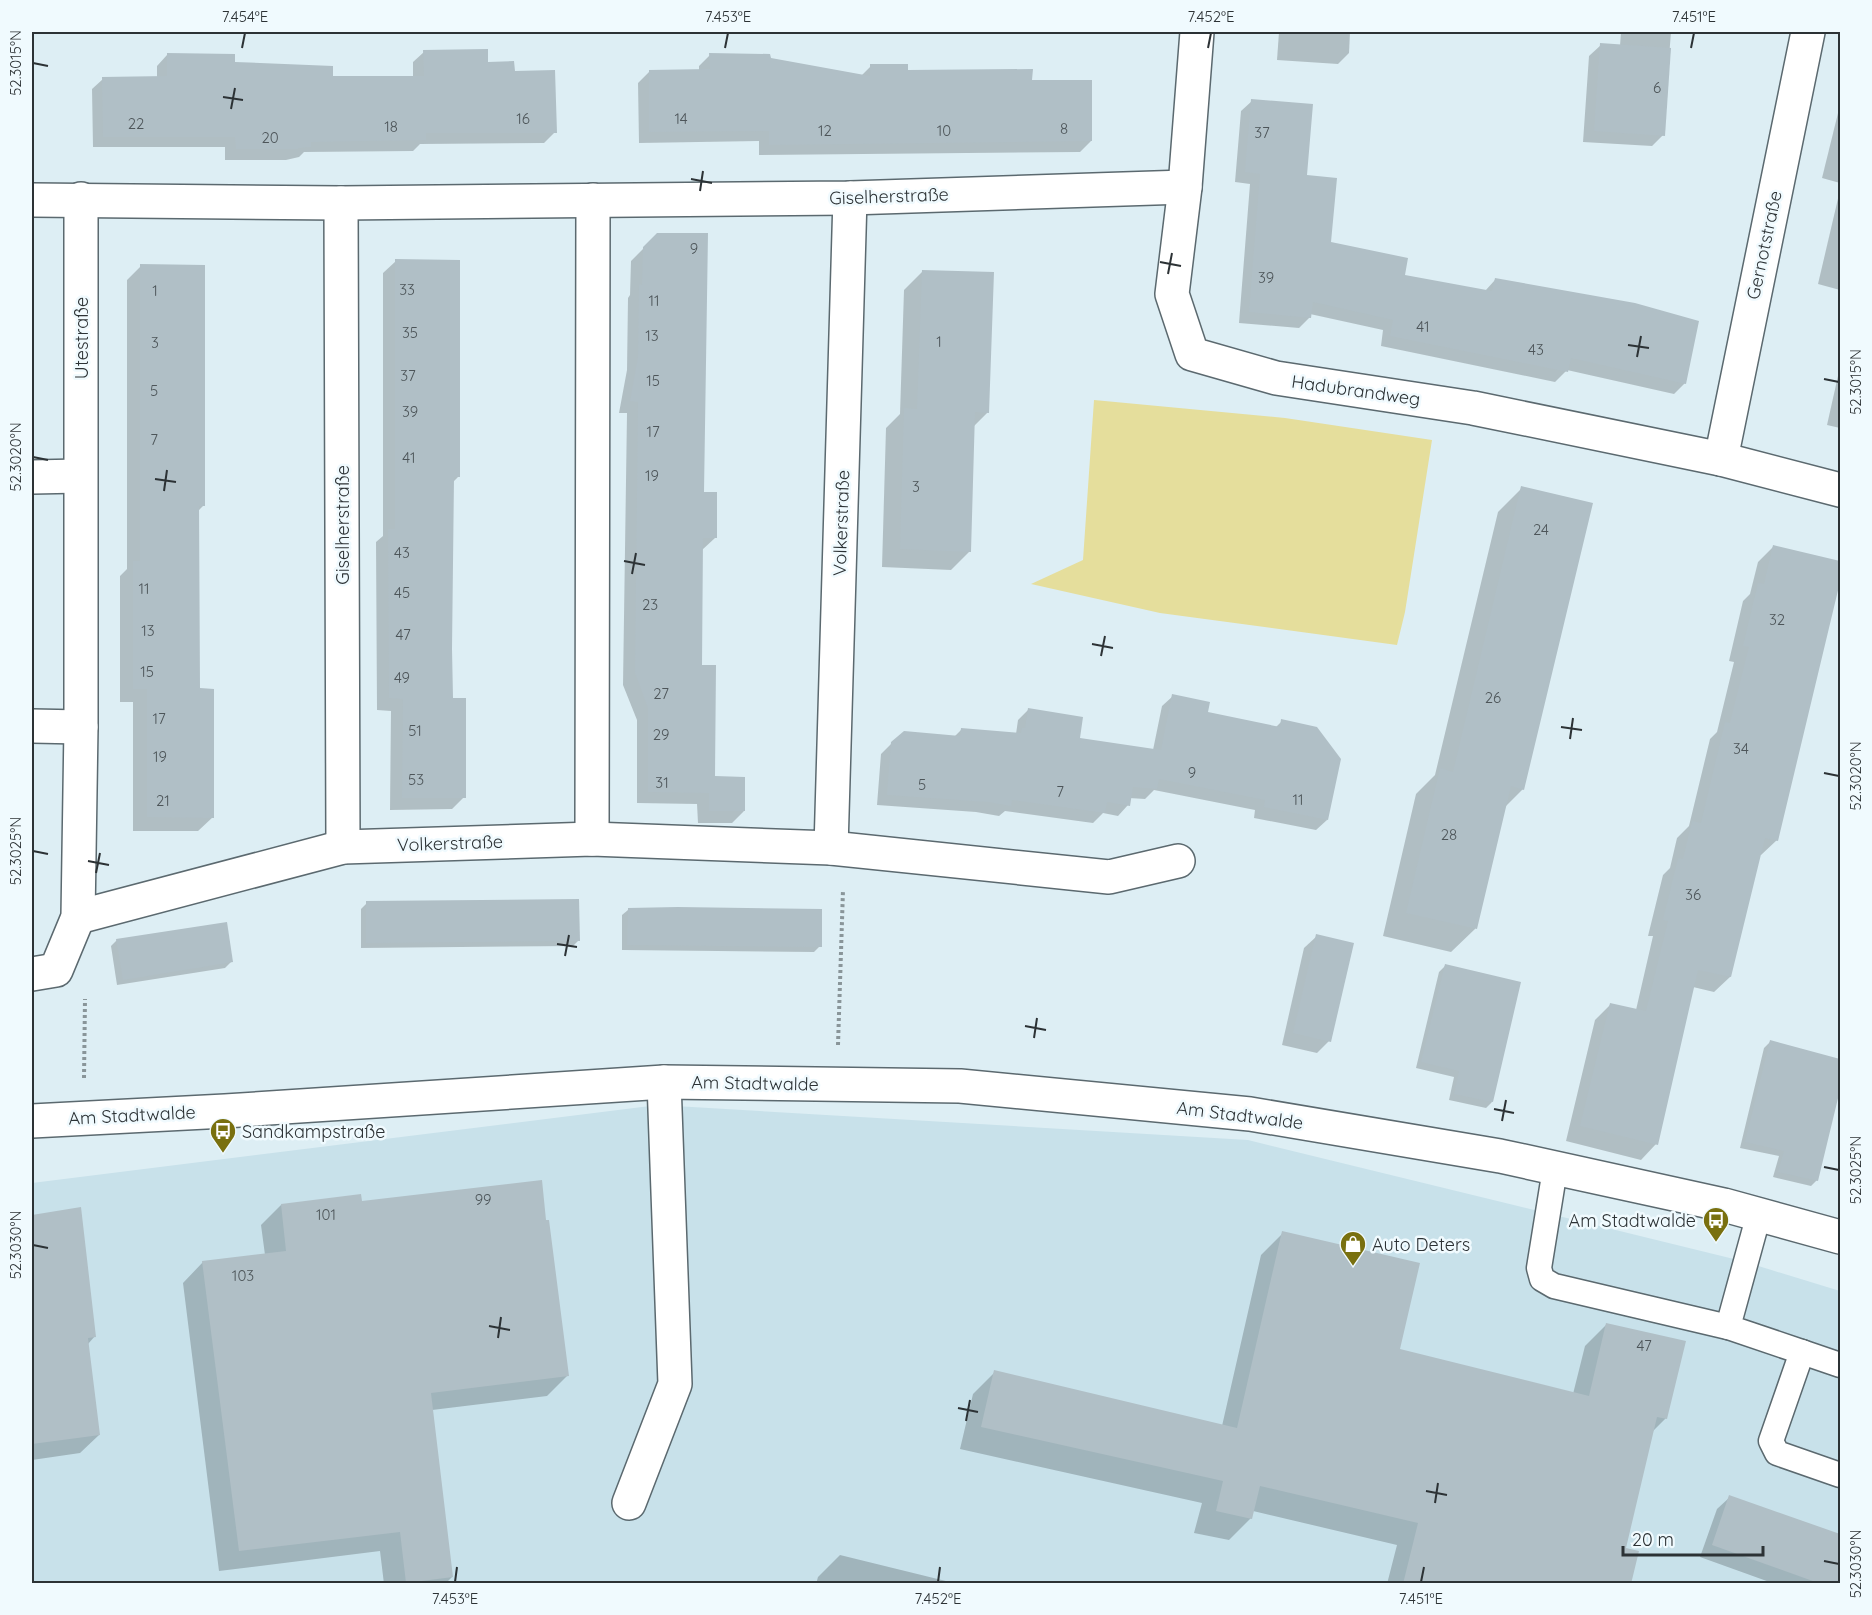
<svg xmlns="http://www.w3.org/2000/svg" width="1872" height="1615" font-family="Quicksand,sans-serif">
  <rect width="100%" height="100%" fill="#ddeef4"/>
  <polygon fill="#c8e1ea" points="658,1105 1248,1140 1742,1261 1840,1291 1840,1583 32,1583 32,1183"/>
  <polygon fill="#e5de9c" points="1094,400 1285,418 1432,440 1405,612 1397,645 1160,613 1031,584 1083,560"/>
  <g fill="#0003">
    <polygon points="1279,32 1350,32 1349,53 1338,64 1277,60"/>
    <polygon points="1621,32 1671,32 1663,135 1652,146 1583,142 1589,56 1601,45 1620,46"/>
    <polygon points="424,52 487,63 514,73 555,132 544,143 420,144 413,151 304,152 299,157 286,160 225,160 225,147 93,147 92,89 103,79 157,78 157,66 167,55 332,78 413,78 413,62"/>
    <polygon points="710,55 861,76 871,66 907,72 1031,82 1091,141 1080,152 759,155 759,141 639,143 638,83 649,72 699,71 699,66"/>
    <polygon points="1252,101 1305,177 1329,243 1403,276 1485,291 1495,280 1685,383 1674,394 1567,370 1555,382 1381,346 1383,330 1310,314 1310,317 1299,328 1239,323 1250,184 1235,182 1241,111"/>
    <polygon points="1840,105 1840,183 1822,178"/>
    <polygon points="1840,190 1840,290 1818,284"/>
    <polygon points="658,234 703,494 715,538 702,550 701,667 714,778 744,811 732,823 698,823 697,804 637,803 637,720 623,685 627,413 619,413 627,370 628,298 630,295 631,261"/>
    <polygon points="396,261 458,477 452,483 451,700 464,797 452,809 390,810 391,711 377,710 376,542 383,536 383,273"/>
    <polygon points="141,266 203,506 198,511 199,690 213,817 198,831 133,831 133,702 120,702 120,576 127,569 127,280"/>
    <polygon points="922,272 988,412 973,427 970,551 951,570 882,567 886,428 900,414 904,290"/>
    <polygon points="1840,367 1840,428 1827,425"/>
    <polygon points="1522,488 1523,789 1504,808 1475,929 1451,952 1383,936 1416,794 1435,775 1498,512"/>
    <polygon points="1773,547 1840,563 1840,576 1777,840 1761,855 1759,855 1730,977 1714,992 1693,987 1656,1144 1641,1160 1566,1141 1595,1020 1611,1004 1636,1010 1653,936 1648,936 1663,875 1670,868 1677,838 1689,826 1710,739 1717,732 1734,662 1729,661 1743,601 1750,594 1758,562"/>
    <polygon points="1173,696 1207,714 1275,728 1282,721 1327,820 1316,830 1254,818 1255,810 1154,790 1145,799 1129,798 1128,805 1118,816 1103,813 1093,823 1005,811 999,816 976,812 877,805 881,754 892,743 954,737 961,730 1016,734 1018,720 1029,709 1078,740 1153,750 1162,706"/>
    <polygon points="367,903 579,940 573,946 361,948 361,909"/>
    <polygon points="628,910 820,946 814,952 622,950 622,915"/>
    <polygon points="1317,936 1329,1041 1317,1053 1282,1045 1304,948"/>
    <polygon points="117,940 231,962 225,968 117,985 111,946"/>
    <polygon points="1445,966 1492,1102 1486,1108 1449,1100 1454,1077 1416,1068 1439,972"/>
    <polygon points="1770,1042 1840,1060 1840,1082 1817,1180 1811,1186 1773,1177 1779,1156 1740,1148 1764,1048"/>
    <polygon points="360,1203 567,1376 547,1396 432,1410 452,1577 445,1584 384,1584 380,1551 219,1571 183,1283 203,1262 265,1255 261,1225 281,1205"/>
    <polygon points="79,1209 95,1336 88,1344 99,1435 80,1453 32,1460 32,1217"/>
    <polygon points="1283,1233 1398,1350 1573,1394 1585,1346 1607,1324 1666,1418 1652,1432 1624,1549 1630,1584 1387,1584 1397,1545 1253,1511 1251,1518 1229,1540 1194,1533 1202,1503 960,1449 973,1394 995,1372 1222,1426 1261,1255"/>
    <polygon points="1730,1497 1840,1536 1840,1584 1775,1584 1700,1557 1717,1509"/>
    <polygon points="840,1555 958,1584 816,1584 818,1577"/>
  </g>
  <g fill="#b0bfc6">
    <polygon points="1600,43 1671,48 1665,136 1594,131"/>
    <polygon points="488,49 488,62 514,61 515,71 555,70 557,133 426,133 426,140 311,142 311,147 298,148 298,149 236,149 235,137 103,137 102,77 167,76 167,53 235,54 235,62 333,66 333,76 424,76 423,50"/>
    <polygon points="709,53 770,54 771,58 870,76 870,64 908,64 908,70 1033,69 1032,80 1092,80 1092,141 769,145 769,131 649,132 649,70 710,69"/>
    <polygon points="1251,99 1313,104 1307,175 1337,178 1331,242 1408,258 1405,275 1492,291 1495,278 1635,303 1699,321 1686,384 1571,358 1568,372 1390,336 1393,320 1313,302 1311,318 1249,312 1260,174 1245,172"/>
    <polygon points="657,233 708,233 704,492 717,492 717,538 703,538 702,665 716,665 715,776 745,777 745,811 709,811 709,793 648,792 648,708 635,673 638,402 630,401 638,357 639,284 642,285 643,247"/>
    <polygon points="395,259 460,260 460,477 454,477 452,649 453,698 466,698 466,798 402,798 403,699 389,698 388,529 395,529"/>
    <polygon points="140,264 205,265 205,506 199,506 200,688 214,689 214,818 147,817 147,689 133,689 133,561 140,561"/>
    <polygon points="922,270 994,272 989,413 975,412 971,552 900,549 904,408 917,409"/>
    <polygon points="1521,486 1593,503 1524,790 1511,786 1477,929 1406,913 1440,768 1453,772"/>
    <polygon points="1773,545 1840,561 1840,582 1778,841 1765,838 1731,977 1698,970 1658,1145 1580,1126 1610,1003 1646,1011 1668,921 1663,920 1678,858 1683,859 1692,821 1701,823 1725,722 1730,723 1749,647 1743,646 1758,583 1764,584"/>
    <polygon points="1172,694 1210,702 1208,712 1280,727 1281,719 1317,727 1341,759 1328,820 1264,807 1265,800 1159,779 1157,789 1133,787 1130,806 1107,802 1105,813 1012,800 1011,806 988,802 887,795 891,742 904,731 960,736 961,728 1021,733 1022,728 1025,728 1028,708 1083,717 1080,738 1161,750"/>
    <polygon points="579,899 580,941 366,943 366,901"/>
    <polygon points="678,907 822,909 822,947 627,945 628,908"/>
    <polygon points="227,922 233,962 123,980 116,939"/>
    <polygon points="1316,934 1354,943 1331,1042 1293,1033"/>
    <polygon points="1445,964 1521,982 1493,1102 1454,1094 1459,1071 1421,1062"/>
    <polygon points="1770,1040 1840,1059 1840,1090 1818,1181 1778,1172 1784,1151 1745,1142"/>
    <polygon points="542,1180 546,1220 549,1220 569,1376 431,1393 453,1577 406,1583 400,1532 239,1551 202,1261 286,1251 281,1204 361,1194 362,1201"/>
    <polygon points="81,1207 96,1337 88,1338 100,1435 32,1444 32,1215"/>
    <polygon points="1282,1231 1420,1263 1400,1349 1589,1396 1606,1323 1686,1341 1667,1419 1657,1417 1626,1548 1639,1551 1631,1584 1403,1584 1418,1523 1260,1486 1252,1519 1216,1511 1223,1481 981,1427 994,1370 1237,1428"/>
    <polygon points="1729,1495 1840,1534 1840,1584 1821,1584 1712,1545"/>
  </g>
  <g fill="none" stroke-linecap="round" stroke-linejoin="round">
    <g stroke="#5b696f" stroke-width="27">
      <g id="lane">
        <polyline points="1555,1169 1539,1268 1542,1279 1554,1286 1728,1327"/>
        <polyline points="1759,1214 1728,1327 1802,1352 1771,1441 1777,1453 1840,1475"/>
        <polyline points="1802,1352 1840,1365"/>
      </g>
    </g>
    <g stroke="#5b696f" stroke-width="36">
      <g id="street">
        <polyline points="1197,32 1185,187 1172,294 1192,354 1276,378 1473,408 1721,459 1840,490"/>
        <polyline points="32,200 341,203 850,198 1185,187"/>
        <polyline points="341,203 343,847"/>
        <polyline points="1721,459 1808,32"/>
        <polyline points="32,477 80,476"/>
        <polyline points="32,726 81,727"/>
        <polyline points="592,839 593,200"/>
        <polyline points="831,848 1109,877 1178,861"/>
        <polyline points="78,917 343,847 592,839 831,848 850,198"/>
        <polyline points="32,974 56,970 78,917 81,727 81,199"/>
        <polyline points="32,1121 225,1111 664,1082 960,1086 1250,1114 1500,1156 1724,1205 1840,1237"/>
        <polyline points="629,1503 675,1384 664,1082"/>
      </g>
    </g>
    <g stroke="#899599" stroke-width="4" stroke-dasharray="3 3" stroke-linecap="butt">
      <polyline points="838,1045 843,890"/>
      <polyline points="84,1078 85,999"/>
    </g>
    <use href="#lane" stroke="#fff" stroke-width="24"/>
    <use href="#street" stroke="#fff" stroke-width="33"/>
  </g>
  <path fill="none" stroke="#2c3235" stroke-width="2" d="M 242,48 L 245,33M 725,48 L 728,33M 1208,48 L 1211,33M 1691,48 L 1694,33M 33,63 L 48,66M 223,97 L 243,100M 231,109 L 235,88M 691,179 L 712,183M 700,191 L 703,171M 1160,262 L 1181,266M 1168,274 L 1172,253M 1628,345 L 1649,348M 1637,357 L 1641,336M 1824,379 L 1839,382M 33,457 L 48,460M 155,479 L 176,482M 164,491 L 167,470M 624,561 L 645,565M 632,574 L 636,553M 1092,644 L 1113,648M 1101,656 L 1105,636M 1561,727 L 1582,730M 1570,739 L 1573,718M 1824,773 L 1839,776M 33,851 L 48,854M 88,861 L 109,865M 96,873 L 100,853M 557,944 L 577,947M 565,956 L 569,935M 1025,1026 L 1046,1030M 1034,1038 L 1037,1018M 1494,1109 L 1514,1113M 1502,1121 L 1506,1100M 1824,1167 L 1839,1170M 33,1245 L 48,1248M 489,1326 L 510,1330M 498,1338 L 501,1317M 958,1408 L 978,1412M 966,1421 L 970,1400M 1426,1491 L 1447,1495M 1435,1503 L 1438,1483M 1824,1561 L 1839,1564M 455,1582 L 457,1567M 938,1582 L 940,1567M 1421,1582 L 1424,1567"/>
  <defs>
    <g id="bus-pin" transform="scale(1.35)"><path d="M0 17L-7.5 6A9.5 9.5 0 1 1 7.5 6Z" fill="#79700f" stroke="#f0fafe"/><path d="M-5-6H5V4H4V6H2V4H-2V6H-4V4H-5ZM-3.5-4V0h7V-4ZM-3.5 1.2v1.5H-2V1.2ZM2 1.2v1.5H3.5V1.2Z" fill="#fff"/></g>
    <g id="shop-pin" transform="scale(1.35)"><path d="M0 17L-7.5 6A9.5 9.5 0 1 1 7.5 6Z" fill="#79700f" stroke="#f0fafe"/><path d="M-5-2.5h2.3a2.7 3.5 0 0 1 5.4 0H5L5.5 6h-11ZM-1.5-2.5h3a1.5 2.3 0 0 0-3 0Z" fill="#fff"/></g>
  </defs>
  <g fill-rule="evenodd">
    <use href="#bus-pin" x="223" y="1131"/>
    <use href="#bus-pin" x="1716" y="1220"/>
    <use href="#shop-pin" x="1353" y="1244"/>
  </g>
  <g text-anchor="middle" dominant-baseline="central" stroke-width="5" stroke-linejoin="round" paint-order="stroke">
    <g font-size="15" fill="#4d5559">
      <text x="1657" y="87">6</text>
      <text x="523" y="118">16</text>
      <text x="681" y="118">14</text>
      <text x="136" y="123">22</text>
      <text x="391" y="126">18</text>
      <text x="1064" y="128">8</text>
      <text x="825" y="130">12</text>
      <text x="944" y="130">10</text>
      <text x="1262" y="132">37</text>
      <text x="270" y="137">20</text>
      <text x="694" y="248">9</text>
      <text x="1266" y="277">39</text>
      <text x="407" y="289">33</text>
      <text x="155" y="290">1</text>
      <text x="654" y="300">11</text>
      <text x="1423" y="326">41</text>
      <text x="410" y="332">35</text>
      <text x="652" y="335">13</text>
      <text x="939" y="341">1</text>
      <text x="155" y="342">3</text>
      <text x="1536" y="349">43</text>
      <text x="408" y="375">37</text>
      <text x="653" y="380">15</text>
      <text x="154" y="390">5</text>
      <text x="410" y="411">39</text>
      <text x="653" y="431">17</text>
      <text x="154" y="439">7</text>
      <text x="409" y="457">41</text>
      <text x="652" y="475">19</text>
      <text x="916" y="486">3</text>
      <text x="1541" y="529">24</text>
      <text x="402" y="552">43</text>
      <text x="144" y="588">11</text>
      <text x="402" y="592">45</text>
      <text x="650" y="604">23</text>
      <text x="1777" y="619">32</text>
      <text x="148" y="630">13</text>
      <text x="403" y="634">47</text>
      <text x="147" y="671">15</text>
      <text x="402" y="677">49</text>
      <text x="661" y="693">27</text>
      <text x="1493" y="697">26</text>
      <text x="159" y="718">17</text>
      <text x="415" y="730">51</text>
      <text x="661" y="734">29</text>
      <text x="1741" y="748">34</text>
      <text x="160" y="756">19</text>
      <text x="1192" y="772">9</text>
      <text x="416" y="779">53</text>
      <text x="662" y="782">31</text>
      <text x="922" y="784">5</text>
      <text x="1060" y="791">7</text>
      <text x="1298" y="799">11</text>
      <text x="163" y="800">21</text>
      <text x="1449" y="834">28</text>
      <text x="1693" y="894">36</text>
      <text x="483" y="1199">99</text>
      <text x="326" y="1214">101</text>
      <text x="243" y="1275">103</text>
      <text x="1644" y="1345">47</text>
    </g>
    <g font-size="18" fill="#2c3235" stroke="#f0fafe">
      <text transform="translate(889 196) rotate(-2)">Giselherstraße</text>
      <text transform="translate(1764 245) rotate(-78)">Gernotstraße</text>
      <text transform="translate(81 338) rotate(-90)">Utestraße</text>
      <text transform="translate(1356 390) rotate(8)">Hadubrandweg</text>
      <text transform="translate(841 523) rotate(-88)">Volkerstraße</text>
      <text transform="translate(342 525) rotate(-90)">Giselherstraße</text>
      <text transform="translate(450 843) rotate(-2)">Volkerstraße</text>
      <text transform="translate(755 1083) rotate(1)">Am Stadtwalde</text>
      <text transform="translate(132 1115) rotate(-3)">Am Stadtwalde</text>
      <text transform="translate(1240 1115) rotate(7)">Am Stadtwalde</text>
    </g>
    <g font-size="18" fill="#2c3235" stroke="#f0fafe" text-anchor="start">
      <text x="242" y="1131">Sandkampstraße</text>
      <text x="1696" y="1220" text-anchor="end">Am Stadtwalde</text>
      <text x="1372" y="1244">Auto Deters</text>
    </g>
  </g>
  <rect width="1872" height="1615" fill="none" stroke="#f0fafe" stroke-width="66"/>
  <path d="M1623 1546v9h140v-9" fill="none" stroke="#2c3235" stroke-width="3"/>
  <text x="1632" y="1546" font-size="18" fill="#2c3235" stroke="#f0fafe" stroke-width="4.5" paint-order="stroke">20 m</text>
  <rect x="33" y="33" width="1806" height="1549" fill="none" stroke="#2c3235" stroke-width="2"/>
  <g font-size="15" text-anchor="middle" fill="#2c3235">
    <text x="245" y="22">7.454°E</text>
    <text x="728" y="22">7.453°E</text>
    <text x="1211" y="22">7.452°E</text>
    <text x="1694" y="22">7.451°E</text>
    <text transform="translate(16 63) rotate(-90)" y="5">52.3015°N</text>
    <text transform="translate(1856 382) rotate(-90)" y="5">52.3015°N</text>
    <text transform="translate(16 457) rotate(-90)" y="5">52.3020°N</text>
    <text transform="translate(1856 776) rotate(-90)" y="5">52.3020°N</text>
    <text transform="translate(16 851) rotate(-90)" y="5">52.3025°N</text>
    <text transform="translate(1856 1170) rotate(-90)" y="5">52.3025°N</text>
    <text transform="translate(16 1245) rotate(-90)" y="5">52.3030°N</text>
    <text transform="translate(1856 1564) rotate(-90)" y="5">52.3030°N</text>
    <text x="455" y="1604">7.453°E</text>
    <text x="938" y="1604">7.452°E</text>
    <text x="1421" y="1604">7.451°E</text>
  </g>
</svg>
